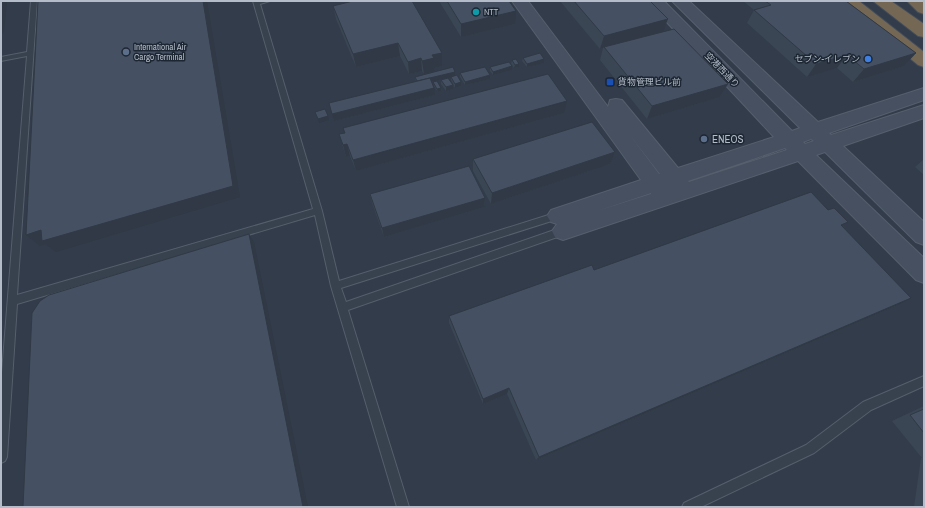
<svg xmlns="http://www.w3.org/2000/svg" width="925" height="508" font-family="'Archivo Narrow','Noto Sans JP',sans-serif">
  <rect width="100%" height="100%" fill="#242f3e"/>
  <rect fill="#323c4b" x="1" y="1" width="923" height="506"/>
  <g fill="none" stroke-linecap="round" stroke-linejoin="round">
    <g stroke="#565f6c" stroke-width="2">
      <g id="lane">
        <polygon points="31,1 37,1 17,295 313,209 253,1 270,1 260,4 322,211 339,281 558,212 561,214 562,216 561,218 341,288 346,302 563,227 566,228 567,231 566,234 348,310 409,507 397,507 331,286 315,215 17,304 7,457 5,461 1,463 1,385 27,56 1,61 1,57 27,52"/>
        <polygon points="924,376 924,386 871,410 814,453 701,507 682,507 684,503 806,445 863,402"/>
      </g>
    </g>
    <g stroke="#565f6c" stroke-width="2">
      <path id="secondary" d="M 512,1 L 528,1 L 608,107 L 610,100 L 616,99 L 622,100 L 678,168 L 774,137 L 647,1 L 664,1 L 792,131 L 800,128 L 672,1 L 689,1 L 818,122 L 924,88 L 924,100 L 829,133 L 831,135 L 924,105 L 924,118 L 843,146 L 924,222 L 924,245 L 916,242 L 825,152 L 816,155 L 924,258 L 924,283 L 916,280 L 798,161 L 563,240 L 555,237 L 552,231 L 557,224 L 551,222 L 547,216 L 551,210 L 641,180 ZM 629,134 L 660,174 L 659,174 ZM 811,139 L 814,141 L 805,144 L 803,142 ZM 785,148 L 787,150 L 689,182 L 688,181 ZM 651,193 L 651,194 L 594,212 Z"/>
    </g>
    <g stroke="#434c59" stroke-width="2">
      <g id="highway">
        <polygon points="841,1 859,1 924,52 924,67 918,65"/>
        <polygon points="873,1 891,1 924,24 924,37 918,36"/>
        <polygon points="907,1 924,1 924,14 918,12"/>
      </g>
    </g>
    <use href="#lane" fill="#38414e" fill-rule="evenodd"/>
    <use href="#secondary" fill="#465061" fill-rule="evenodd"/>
    <use href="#highway" fill="#746855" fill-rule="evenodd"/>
  </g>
  <g fill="#3b4654">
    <polygon points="439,1 509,1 515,24 461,37"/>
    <polygon points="560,1 650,1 663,32 728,84 720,97 647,119 600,60 603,48 600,49"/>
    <polygon points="743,1 846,1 916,53 904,66 853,82 837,68 807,77 747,23 754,10"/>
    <polygon points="333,6 442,53 442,66 434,68 435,71 424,74 422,71 409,74 400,56 356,67 336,19"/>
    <polygon points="523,58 544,63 527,67 522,61"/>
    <polygon points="512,60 519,64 519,67 514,68 511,64"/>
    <polygon points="490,67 512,70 493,75 490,71"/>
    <polygon points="455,72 455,76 461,86 455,88 451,80 451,77 452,76 431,82 435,95 334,121 329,103 416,82 415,77"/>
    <polygon points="460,73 490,75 490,79 465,85 460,77"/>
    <polygon points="441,80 453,85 453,89 446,91 441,84"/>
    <polygon points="433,82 441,91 438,92 434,86"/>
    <polygon points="564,113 356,171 350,156 346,157 339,134 345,133 343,128"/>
    <polygon points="615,152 610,164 491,204 473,171 473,159"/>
    <polygon points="924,159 924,175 915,167"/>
    <polygon points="370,194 485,198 484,207 384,237 372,203"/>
    <polygon points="843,226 898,305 536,460 507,394 483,404 449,323 449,316 594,270"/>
    <polygon points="924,406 924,507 914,507 921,458 922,458 892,421"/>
  </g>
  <g fill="#303945">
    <polygon points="1,1 7,1 4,32 1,35"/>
    <polygon points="203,1 207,1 240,197 56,252 45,244 40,246 26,235 41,230"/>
    <polygon points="516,11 515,24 461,37 461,24"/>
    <polygon points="668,19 663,32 604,47 603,48 600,49 604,36"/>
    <polygon points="398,43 400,56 356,67 353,54"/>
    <polygon points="442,53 442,66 434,68 435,71 424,74 422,61 432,55"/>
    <polygon points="916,53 904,66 853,82 864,69"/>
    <polygon points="847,55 837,68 807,77 816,64"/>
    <polygon points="421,58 422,71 409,74 408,62"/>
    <polygon points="544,59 544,63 527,67 527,64"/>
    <polygon points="519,64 519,67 514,68 515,65"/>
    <polygon points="512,66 512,70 493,75 493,72"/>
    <polygon points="455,72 455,76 418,85 418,81"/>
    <polygon points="490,75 490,79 465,85 465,82"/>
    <polygon points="461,82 461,86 455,88 455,84"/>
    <polygon points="728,84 720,97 647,119 652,106"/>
    <polygon points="453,85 453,89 446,91 446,87"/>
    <polygon points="434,88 435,95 334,121 332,114"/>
    <polygon points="441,88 441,91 438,92 437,89"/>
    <polygon points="567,101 564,113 356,171 353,160"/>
    <polygon points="328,116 329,120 319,123 318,119"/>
    <polygon points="347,144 350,156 346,157 343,145"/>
    <polygon points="615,152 610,164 491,204 492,193"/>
    <polygon points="485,198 484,207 384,237 382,228"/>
    <polygon points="249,234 254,242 308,507 303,507"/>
    <polygon points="911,298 898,305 536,460 539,457"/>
    <polygon points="509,388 507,394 483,404 483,399"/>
  </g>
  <g fill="#455162" stroke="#303945">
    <polygon points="38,1 203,1 233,186 42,241 41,230 26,235"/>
    <polygon points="353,1 412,1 442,53 432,55 434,58 422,61 421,58 408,62 398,43 353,54 333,6"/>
    <polygon points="447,1 509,1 516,11 461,24"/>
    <polygon points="574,1 650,1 668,19 604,36"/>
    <polygon points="765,1 846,1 916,53 864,69 847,55 816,64 754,10 771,5"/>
    <polygon points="674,29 728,84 652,106 604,47"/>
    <polygon points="540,53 544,59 527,64 523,58"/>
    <polygon points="516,59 519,64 515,65 512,60"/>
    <polygon points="509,62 512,66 493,72 490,67"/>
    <polygon points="453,67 455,72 417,81 415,77"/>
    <polygon points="485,67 490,75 465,82 460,73"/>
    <polygon points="548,74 567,101 353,160 347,144 343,145 339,134 345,133 343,128"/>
    <polygon points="457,75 461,82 455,84 451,77"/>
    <polygon points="430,78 434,88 332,114 329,103"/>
    <polygon points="448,78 453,85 446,87 441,80"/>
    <polygon points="437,81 441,88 437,89 433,82"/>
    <polygon points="325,109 328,116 318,119 315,112"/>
    <polygon points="592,122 615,152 492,193 473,159"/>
    <polygon points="469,166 485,198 382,228 370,194"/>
    <polygon points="811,192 828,210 834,208 848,222 841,225 911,298 539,457 509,388 483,399 449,316 592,265 594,270"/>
    <polygon points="249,234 303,507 23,507 32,313 40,301 49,295"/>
    <polygon points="924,409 924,433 910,415"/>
  </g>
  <circle fill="#0f9aa8" stroke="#1d2633" stroke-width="1.5" cx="476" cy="12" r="4"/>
  <g fill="#5c6f8a" stroke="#1d2633" stroke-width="1.5">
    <circle cx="126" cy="52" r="4"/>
    <circle cx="704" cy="139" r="4"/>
  </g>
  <circle fill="#3f7fe0" stroke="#1d2633" stroke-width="1.5" cx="868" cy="59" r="4"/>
  <rect fill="#1a4fb4" stroke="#1d2633" stroke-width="1.5" x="606" y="78" width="8" height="8" rx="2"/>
  <g text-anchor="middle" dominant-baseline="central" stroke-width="3" stroke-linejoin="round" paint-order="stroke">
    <g font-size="9" fill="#b4bcc9" stroke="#1d2633" text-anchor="start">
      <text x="484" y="12">NTT</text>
      <text x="134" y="47">International Air<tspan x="134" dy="10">Cargo Terminal</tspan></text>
      <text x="860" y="59" text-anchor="end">セブン-イレブン</text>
      <text x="618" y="82">貨物管理ビル前</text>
    </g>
    <g font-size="9" fill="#b4bcc9" stroke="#1d2633">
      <text transform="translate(722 70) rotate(46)">空港西通り</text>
    </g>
    <g font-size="11" fill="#b4bcc9" stroke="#1d2633" text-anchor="start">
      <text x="712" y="139">ENEOS</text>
    </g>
  </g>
  <rect width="925" height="508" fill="none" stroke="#b4bcc9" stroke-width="4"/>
</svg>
